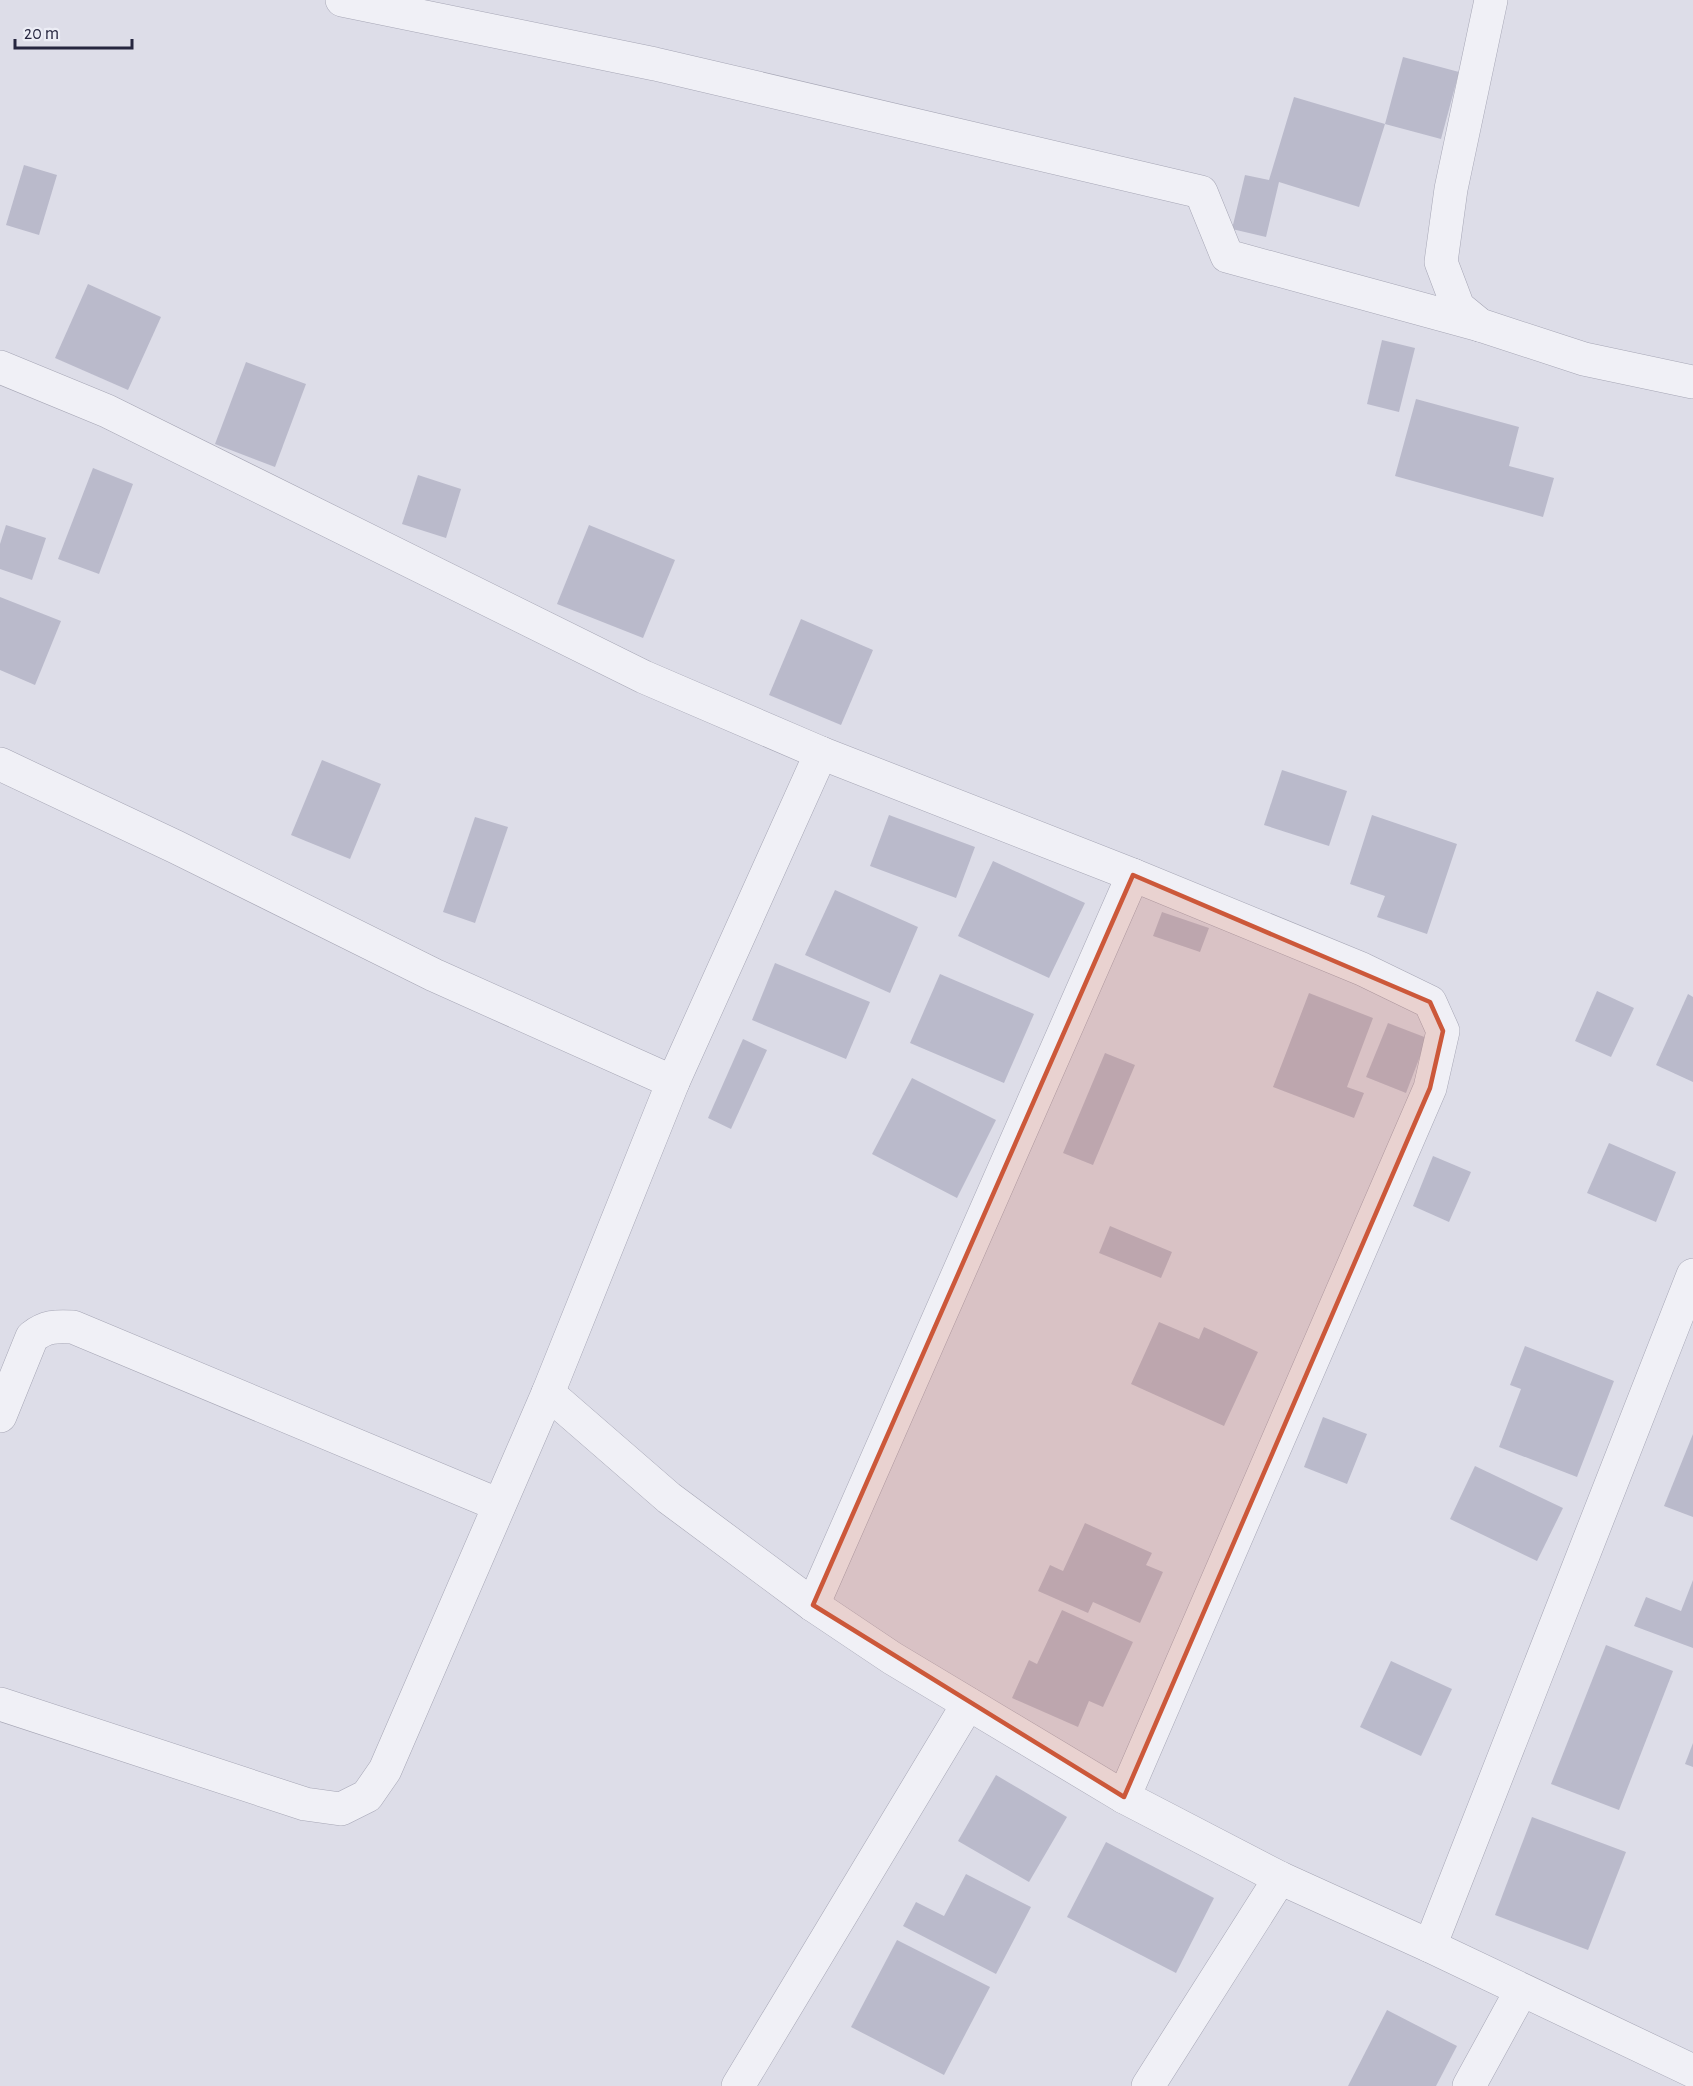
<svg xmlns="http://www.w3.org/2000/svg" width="1693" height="2086" font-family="'Alegreya Sans',sans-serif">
  <rect width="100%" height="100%" fill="#dddde8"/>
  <g fill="#babacb">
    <polygon points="1403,57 1459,72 1441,139 1385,124 1359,207 1279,182 1266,237 1232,229 1245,175 1269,180 1294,97 1385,124"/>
    <polygon points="24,165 57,175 39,235 6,225"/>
    <polygon points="88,284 161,317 128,390 55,358"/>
    <polygon points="1382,340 1415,348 1399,412 1367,404"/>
    <polygon points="246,362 306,384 275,467 215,444"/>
    <polygon points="1416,399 1519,427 1509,466 1554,478 1543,517 1395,476"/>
    <polygon points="93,468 133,484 99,574 58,559"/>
    <polygon points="418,475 461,489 446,538 402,524"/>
    <polygon points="6,525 46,538 32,580 0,569 0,544"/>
    <polygon points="589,525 675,560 643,638 557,604"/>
    <polygon points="0,597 61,621 35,685 0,670"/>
    <polygon points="801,619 873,650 841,725 769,695"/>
    <polygon points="322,760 381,784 350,859 291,835"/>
    <polygon points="1282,770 1347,791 1329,846 1264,825"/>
    <polygon points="889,815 975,847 956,898 870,866"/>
    <polygon points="1372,815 1457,844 1427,934 1377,917 1385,896 1350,884"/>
    <polygon points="475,817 508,827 475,923 443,912"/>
    <polygon points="993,861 1085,903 1049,978 958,936"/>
    <polygon points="835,890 918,927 890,993 805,955"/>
    <polygon points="1162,912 1209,928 1200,952 1153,936"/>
    <polygon points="775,963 870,1002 846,1059 752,1020"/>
    <polygon points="940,974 1034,1014 1004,1083 910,1043"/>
    <polygon points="1597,991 1634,1008 1611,1057 1575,1041"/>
    <polygon points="1309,993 1373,1018 1347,1087 1364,1093 1354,1118 1273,1087"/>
    <polygon points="1688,994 1693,997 1693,1082 1656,1065"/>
    <polygon points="1388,1023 1427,1038 1406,1093 1366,1077"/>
    <polygon points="743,1039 767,1050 731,1129 708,1118"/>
    <polygon points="1105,1053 1135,1065 1093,1165 1063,1153"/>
    <polygon points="912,1078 996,1120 957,1198 872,1154"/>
    <polygon points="1609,1143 1676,1172 1656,1222 1587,1193"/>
    <polygon points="1433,1156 1471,1172 1449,1222 1413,1206"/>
    <polygon points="1110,1226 1172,1252 1161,1278 1099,1253"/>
    <polygon points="1159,1322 1199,1339 1204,1327 1258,1352 1224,1426 1131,1384"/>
    <polygon points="1525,1346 1614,1381 1577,1477 1499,1447 1521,1389 1510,1385"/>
    <polygon points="1323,1417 1367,1434 1347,1484 1304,1467"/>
    <polygon points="1693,1434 1693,1517 1664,1506"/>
    <polygon points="1475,1466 1563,1508 1537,1561 1450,1519"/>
    <polygon points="1085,1523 1152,1553 1146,1565 1163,1572 1140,1623 1093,1602 1088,1613 1038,1591 1050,1565 1063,1571"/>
    <polygon points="1693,1580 1693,1648 1634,1626 1646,1597 1681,1611"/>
    <polygon points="1062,1610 1133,1642 1103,1707 1089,1701 1078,1727 1012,1698 1029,1660 1037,1664"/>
    <polygon points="1606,1645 1673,1671 1619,1810 1551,1784"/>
    <polygon points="1391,1661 1452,1689 1421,1756 1360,1727"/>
    <polygon points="1693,1743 1693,1767 1685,1764"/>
    <polygon points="996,1775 1067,1817 1029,1882 958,1841"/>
    <polygon points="1532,1817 1626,1852 1588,1950 1495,1915"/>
    <polygon points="1106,1842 1214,1898 1176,1973 1067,1917"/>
    <polygon points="966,1874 1031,1907 996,1974 903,1926 916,1902 944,1916"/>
    <polygon points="897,1940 990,1987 944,2075 851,2027"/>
    <polygon points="1387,2010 1457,2046 1436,2086 1348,2086"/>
  </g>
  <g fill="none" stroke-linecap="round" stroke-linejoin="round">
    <g stroke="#a6a6b5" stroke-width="34">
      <g id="minor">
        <polyline points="342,0 655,64 1201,192 1227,256 1480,325"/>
        <polyline points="1491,0 1451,189 1441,262 1458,307 1480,325 1584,359 1693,382"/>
        <polyline points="0,367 107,411 644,677 821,753 1133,875 1362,969 1430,1002 1443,1031 1430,1088 1124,1797"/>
        <polyline points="0,764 176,847 434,975 673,1082"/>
        <polyline points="548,1393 669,1498 813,1605 892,1658 1124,1797 1280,1878 1430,1946 1693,2071"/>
        <path d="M 0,1416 L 32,1337 C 46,1326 56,1326 73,1327 L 499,1505"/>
        <polyline points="813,1605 1133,875"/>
        <polyline points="0,1704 305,1804 341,1809 367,1796 385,1770 548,1393 673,1082 821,753"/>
        <polyline points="1430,1946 1693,1275"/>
        <polyline points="738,2086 968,1704"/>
        <polyline points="1148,2086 1280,1878"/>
        <polyline points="1469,2086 1521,1991"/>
      </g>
    </g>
    <use href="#minor" stroke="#f0f0f6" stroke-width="33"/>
  </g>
  <path fill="#cc583a" fill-opacity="0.2" stroke="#cc583a" stroke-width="4.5" stroke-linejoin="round" d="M 1133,875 L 1430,1002 L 1443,1031 L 1430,1088 L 1124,1797 L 813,1605 Z"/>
  <path d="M15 39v9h117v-9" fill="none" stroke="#26263f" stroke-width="3"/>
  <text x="24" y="39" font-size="18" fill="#26263f" stroke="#ecedf5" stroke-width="4.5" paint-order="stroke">20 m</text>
</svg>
